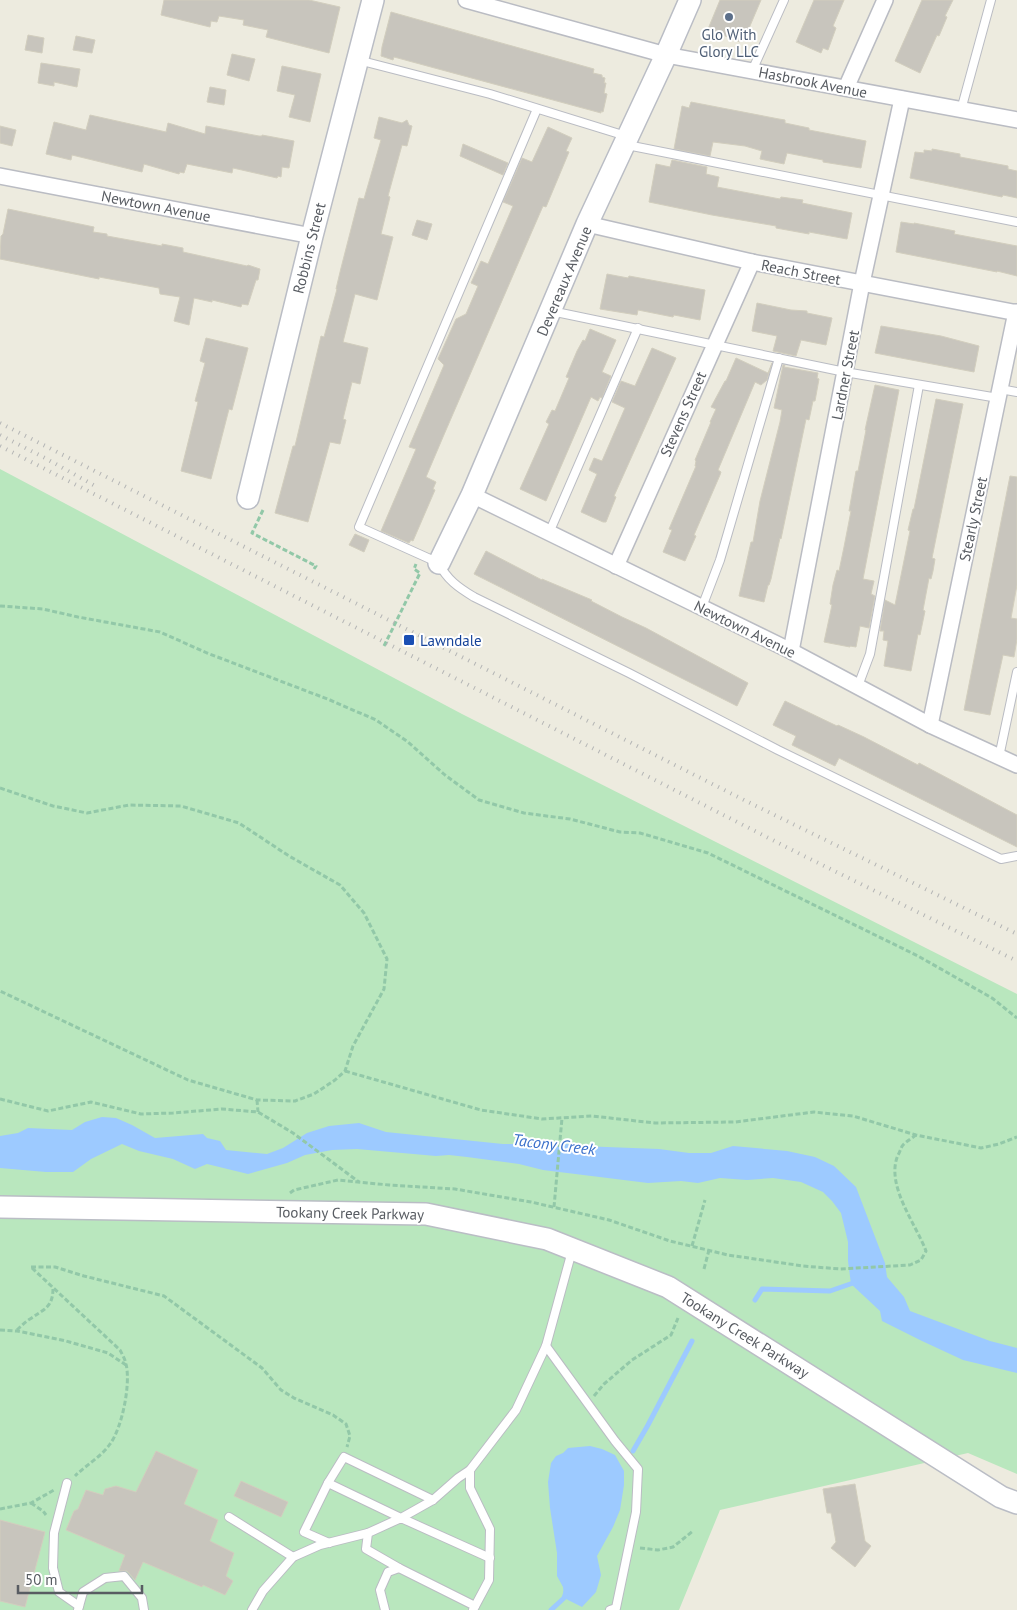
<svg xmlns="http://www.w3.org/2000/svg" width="1017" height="1610" font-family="'PT Sans',sans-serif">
  <rect width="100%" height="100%" fill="#edebdf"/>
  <polygon fill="#b9e7be" points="0,469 462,714 1017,994 1017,1474 968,1453 720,1510 679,1610 0,1610"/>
  <g fill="#9dcaff">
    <polygon points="102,1117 116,1118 132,1125 155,1138 203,1134 207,1138 220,1141 226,1150 267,1154 283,1148 307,1133 329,1126 359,1123 386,1132 503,1144 527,1144 553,1142 580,1146 659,1149 689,1153 711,1153 733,1146 787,1151 815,1157 834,1166 856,1187 885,1263 887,1277 904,1297 910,1311 990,1341 1017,1348 1017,1373 963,1360 922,1341 882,1321 880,1311 851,1284 848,1261 848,1242 841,1213 832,1201 823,1192 801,1182 773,1178 747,1180 720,1178 698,1183 681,1181 648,1183 543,1170 519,1164 467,1157 449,1155 436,1156 357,1149 332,1150 305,1155 287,1163 248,1174 207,1164 195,1169 173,1159 139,1151 122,1144 91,1159 73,1172 46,1172 0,1168 0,1136 18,1133 28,1128 72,1130 85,1122"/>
    <polygon points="590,1446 602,1449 615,1455 624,1471 624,1485 620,1510 613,1527 597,1556 601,1575 596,1592 582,1607 564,1598 563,1587 557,1576 557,1553 550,1508 548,1482 551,1463 556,1456 563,1453 568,1448"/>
  </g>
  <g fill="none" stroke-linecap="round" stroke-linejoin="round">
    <g stroke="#9dcaff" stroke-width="5">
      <polyline points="755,1300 762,1289 830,1291 856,1282"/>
      <polyline points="633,1451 648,1425 692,1341"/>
      <polyline points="551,1610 564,1598 566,1592"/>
    </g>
  </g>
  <g fill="#c8c5bd" stroke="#d2cebe">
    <polygon points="164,0 309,0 340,7 329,53 266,37 268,30 243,25 244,20 219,16 217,22 211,21 210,27 169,17 161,15"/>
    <polygon points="720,0 761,0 744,40 741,39 740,42 708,29"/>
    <polygon points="814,0 844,0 833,26 836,28 828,50 823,48 821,53 796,42"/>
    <polygon points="922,0 953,0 945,16 947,17 939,36 937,35 920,73 895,61"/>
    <polygon points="391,12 594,69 593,73 602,75 602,77 605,78 604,83 606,83 604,93 607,94 603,112 601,111 601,113 394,57 393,60 381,56 382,47"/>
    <polygon points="28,35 44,38 42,53 25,50"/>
    <polygon points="76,36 95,40 92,53 73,50"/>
    <polygon points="232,54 255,59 249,81 227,75"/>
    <polygon points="41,63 80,69 77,87 54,82 54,86 38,83"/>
    <polygon points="282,66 321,74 310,122 289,117 295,95 277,91"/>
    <polygon points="210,87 226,90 224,105 207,102"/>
    <polygon points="691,102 779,119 785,120 785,123 809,128 809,130 866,141 861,168 823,162 823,160 787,153 784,164 760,159 762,151 745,146 713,142 710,156 674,149 682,106 689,108"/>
    <polygon points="90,115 166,132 168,123 205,134 206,126 259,136 262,136 262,135 294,141 289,168 282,167 281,177 278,176 277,178 233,168 232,173 187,164 184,173 180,172 179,174 144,164 142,172 72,155 71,160 46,154 54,122 86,130"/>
    <polygon points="379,117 402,123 407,120 409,125 412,126 407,146 402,145 388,196 390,197 381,234 393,237 377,300 355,294 343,342 368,348 360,384 352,382 343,419 346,420 340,444 330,442 308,522 275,513 293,446 295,446 321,336 324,337 337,289 336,289 341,268 359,198 364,199 381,140 374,138"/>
    <polygon points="0,126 16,130 12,146 0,143"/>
    <polygon points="548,127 572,138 566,151 569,152 546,207 543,206 533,229 443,437 426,477 436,482 433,489 435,490 413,541 411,540 409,543 381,531 416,449 409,447 444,365 438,359 456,319 466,314 478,286 471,283 481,261 488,264 513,206 503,202 522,158 532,162"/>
    <polygon points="463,144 508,163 503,175 460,156"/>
    <polygon points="932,149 960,154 960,157 1008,166 1008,169 1017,171 1017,198 1003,195 1002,197 910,178 915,152 924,153 924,150 932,151"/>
    <polygon points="672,160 707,167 706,174 719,177 717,187 780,199 781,197 803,200 802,203 852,213 847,239 809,232 809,234 776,228 776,226 712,215 649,202 656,164 670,167"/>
    <polygon points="8,209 94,227 93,232 107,234 107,236 162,246 162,244 183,248 183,252 247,266 248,265 260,269 258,280 256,280 248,305 242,304 241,307 212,300 212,302 194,298 189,325 174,321 180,297 160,294 159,288 99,277 99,279 0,259 1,236 3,234"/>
    <polygon points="417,220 432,224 427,240 412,235"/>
    <polygon points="901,222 914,224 914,223 955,231 954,234 1017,246 1017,276 997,271 997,272 896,252"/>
    <polygon points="607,274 628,278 629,276 705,290 700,320 674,315 673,317 638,310 637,315 600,309"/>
    <polygon points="757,303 791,310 807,311 807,313 832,318 826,345 801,340 796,356 773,351 777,336 752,331"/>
    <polygon points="881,326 941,336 979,346 974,372 875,353"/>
    <polygon points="590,329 616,340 602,372 611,376 602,398 600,397 598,401 591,397 546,501 520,489 549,424 546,422 552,410 555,411 569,378 566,377 577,351 583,340 585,341"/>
    <polygon points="206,338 248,348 232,410 229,409 211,479 181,471 198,402 195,401 205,363 200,361"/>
    <polygon points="652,348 676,358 614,496 616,497 606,522 603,522 581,512 597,474 589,470 594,458 602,461 625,408 612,402 621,381 635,386"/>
    <polygon points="736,358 768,373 772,363 767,380 761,385 755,382 718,470 721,472 720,475 694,535 696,536 685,561 663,552 672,530 669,529 696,466 695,466 696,461 695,460 711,422 710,422 716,409 711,407 725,381 726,381"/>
    <polygon points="783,365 785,365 784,367 818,373 817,378 819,379 815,401 813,401 809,420 806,419 781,539 780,538 771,579 769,585 768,585 764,602 739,596 751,542 753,542 760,501 780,422 782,410 774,408"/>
    <polygon points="875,385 899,390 863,579 874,581 871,594 875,596 869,628 860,626 856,647 850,646 850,647 824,642 832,605 830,604 833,585 837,570 839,571 844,547 851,511 849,511 856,471 858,471 866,430 865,430"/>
    <polygon points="936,399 963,404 932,558 935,559 933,571 931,579 929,578 923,610 925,611 920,635 918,634 911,671 884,666 888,641 883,640 884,631 880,631 885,600 895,605 910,531 908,530 913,509 914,509"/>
    <polygon points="1010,476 1017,477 1017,585 1011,618 1017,619 1017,639 1014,657 1003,655 990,715 964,710"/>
    <polygon points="355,534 369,540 364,552 349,545"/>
    <polygon points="486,551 542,580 542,579 592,600 591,601 622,617 646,628 748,683 737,706 474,574"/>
    <polygon points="785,701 837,726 838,725 864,737 918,765 919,763 1017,815 1017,847 839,758 835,766 792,745 796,736 773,725"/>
    <polygon points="156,1451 198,1470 184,1504 218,1520 210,1541 234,1553 226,1576 233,1581 225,1595 203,1585 202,1587 143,1562 135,1580 127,1571 119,1571 125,1555 66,1530 74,1511 78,1509 86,1490 103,1495 105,1489 116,1486 136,1492"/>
    <polygon points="241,1481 288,1502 281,1517 234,1496"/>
    <polygon points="855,1484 865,1541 871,1546 855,1567 831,1548 836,1542 831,1513 827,1513 823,1489"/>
    <polygon points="0,1520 45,1532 25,1607 0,1601"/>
  </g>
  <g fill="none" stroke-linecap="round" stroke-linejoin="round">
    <g stroke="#babcc3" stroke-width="10">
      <g id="lane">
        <polyline points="358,60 490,94 626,136"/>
        <polyline points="752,71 784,0"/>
        <path d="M 537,109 L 359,527 L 439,563 C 446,579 459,588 474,597 L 629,673 L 778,750 L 1001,859 L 1017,856"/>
        <polyline points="961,110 991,0"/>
        <polyline points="627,145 1017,222"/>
        <polyline points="551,311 845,372 998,398"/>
        <polyline points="1000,389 1017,392"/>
        <polyline points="549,533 638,328"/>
        <polyline points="702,607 720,560 779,358"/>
        <polyline points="858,686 870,654 919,385"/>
        <polyline points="999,757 1017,672"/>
        <polyline points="546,1346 615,1441 638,1469 636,1512 616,1608 610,1610"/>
        <polyline points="67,1483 54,1533 53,1568 59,1592 79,1606"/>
        <polyline points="328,1483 401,1518 433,1500 458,1478 470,1470"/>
        <polyline points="229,1517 293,1557"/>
        <polyline points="329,1543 304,1532 328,1483 344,1457 433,1500"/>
        <polyline points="399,1568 366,1549 368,1533 401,1518 490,1558"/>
        <polyline points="78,1610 83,1592 105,1578 124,1576 142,1598 144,1610"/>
        <polyline points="252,1610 263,1591 293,1557 320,1545 368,1533"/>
        <polyline points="385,1610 380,1590 388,1572 399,1568 475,1606"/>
        <polyline points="473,1610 489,1580 490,1529 470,1488 470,1470 516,1410 546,1346 572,1251"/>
      </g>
    </g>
    <g stroke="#babcc3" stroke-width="18">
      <g id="street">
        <polyline points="466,0 666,55 1017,120"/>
        <polyline points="846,88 885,0"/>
        <polyline points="0,176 312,236"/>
        <polyline points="587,224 752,262 1017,313"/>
        <polyline points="472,495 791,651 930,725 1017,765"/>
        <polyline points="616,566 752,262"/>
        <polyline points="791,651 862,283 902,99"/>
        <polyline points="930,725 1016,312"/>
      </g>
    </g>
    <g stroke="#babdc5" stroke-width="24">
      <g id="secondary">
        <polyline points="248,498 312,236 373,0"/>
        <polyline points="439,563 472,495 587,224 666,55 690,0"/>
        <polyline points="0,1207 426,1214 547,1239 668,1287 1001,1497 1017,1503"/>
      </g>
    </g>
    <g stroke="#92c8a8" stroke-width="3" stroke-dasharray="5 2.5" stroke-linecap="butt">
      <polyline points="263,510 252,533 316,566 314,569"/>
      <polyline points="0,606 43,609 78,617 160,632 207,653 330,700 376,720 408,742 445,775 479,800 524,813 570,819 620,832 640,833 708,853 918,956 992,998 1017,1018"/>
      <polyline points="384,646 420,573 414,569 416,564"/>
      <polyline points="0,788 53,806 87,813 129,805 181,806 239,823 289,856 340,885 364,913 387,959 384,989 353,1046 345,1071 335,1080 314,1094 295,1101 257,1100 188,1080 0,991"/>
      <polyline points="345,1071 481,1110 542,1119 592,1116 655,1123 735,1122 814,1112 853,1116 916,1135 981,1148 999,1144 1017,1137"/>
      <polyline points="0,1099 48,1111 91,1102 141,1114 173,1113 222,1109 258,1112 293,1133 359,1182"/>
      <polyline points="257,1100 258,1112"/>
      <path d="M 290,1193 L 294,1190 L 338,1180 L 389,1185 L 455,1189 L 531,1202 L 609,1220 L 670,1241 L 728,1255 L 803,1266 L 840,1269 L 910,1265 L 921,1260 L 926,1251 C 916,1224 885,1185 898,1155 C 900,1152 901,1147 903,1145 C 907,1141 912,1138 916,1135"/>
      <polyline points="554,1207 562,1118"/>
      <polyline points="692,1246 705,1200"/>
      <polyline points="31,1267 55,1267 84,1276 164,1296 262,1368 281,1390 294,1398 333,1415 346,1424 350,1436 347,1447"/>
      <path d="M 32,1268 L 120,1350 C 122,1354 125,1359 126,1364 C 131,1384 122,1428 110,1444 C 101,1457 86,1465 75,1476"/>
      <polyline points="704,1269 709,1250"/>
      <polyline points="0,1330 17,1331 66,1341 108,1353 126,1365"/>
      <path d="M 17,1330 C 21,1326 25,1322 30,1319 C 44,1309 53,1308 53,1288"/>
      <polyline points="594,1396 604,1384 632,1360 671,1335 678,1318"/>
      <polyline points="31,1503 43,1511 46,1515"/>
      <polyline points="0,1509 31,1503 54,1490"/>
      <polyline points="640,1548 658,1550 673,1547 693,1531"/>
    </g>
    <use href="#lane" stroke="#fff" stroke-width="8"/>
    <use href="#street" stroke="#fff" stroke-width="15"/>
    <use href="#secondary" stroke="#fff" stroke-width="21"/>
    <g stroke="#b4b5b5" stroke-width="4" stroke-dasharray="1 6" stroke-linecap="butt">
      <polyline points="0,423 742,799 1017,934"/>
      <polyline points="0,435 45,458 97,487"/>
      <polyline points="0,446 800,854 1017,961"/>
    </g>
  </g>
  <circle fill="#5c6f8a" stroke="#fff" stroke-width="2" cx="729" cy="17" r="5"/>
  <rect fill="#1a4fb4" stroke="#fff" stroke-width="2" x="403" y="634" width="12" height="12" rx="2.5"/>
  <g text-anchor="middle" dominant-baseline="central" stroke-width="4" stroke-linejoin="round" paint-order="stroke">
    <g font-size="15" fill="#4e5e75" stroke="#fff">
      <text x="729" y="34">Glo With<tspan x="729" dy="17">Glory LLC</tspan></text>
    </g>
    <g font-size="15" fill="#585c62" stroke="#fff">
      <text transform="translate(813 82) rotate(11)">Hasbrook Avenue</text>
      <text transform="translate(156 206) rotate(11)">Newtown Avenue</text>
      <text transform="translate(309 248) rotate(-76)">Robbins Street</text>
      <text transform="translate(801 272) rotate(11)">Reach Street</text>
      <text transform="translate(564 281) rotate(-67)">Devereaux Avenue</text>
      <text transform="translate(845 375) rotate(-79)">Lardner Street</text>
      <text transform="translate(683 414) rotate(-66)">Stevens Street</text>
      <text transform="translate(973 519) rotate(-78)">Stearly Street</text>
      <text transform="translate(745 629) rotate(26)">Newtown Avenue</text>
      <text transform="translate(350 1213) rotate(1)">Tookany Creek Parkway</text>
      <text transform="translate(745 1335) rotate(32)">Tookany Creek Parkway</text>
    </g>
    <g font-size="15" fill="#164399" stroke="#fff" text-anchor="start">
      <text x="420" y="640">Lawndale</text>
    </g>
    <g font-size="16" font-style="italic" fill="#396fca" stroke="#fff">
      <text transform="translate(554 1144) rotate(7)">Tacony Creek</text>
    </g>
  </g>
  <path d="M18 1585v8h124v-8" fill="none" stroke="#585c62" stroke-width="2.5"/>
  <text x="25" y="1585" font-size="15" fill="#585c62" stroke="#ffffff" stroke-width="4" paint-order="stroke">50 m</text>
</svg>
